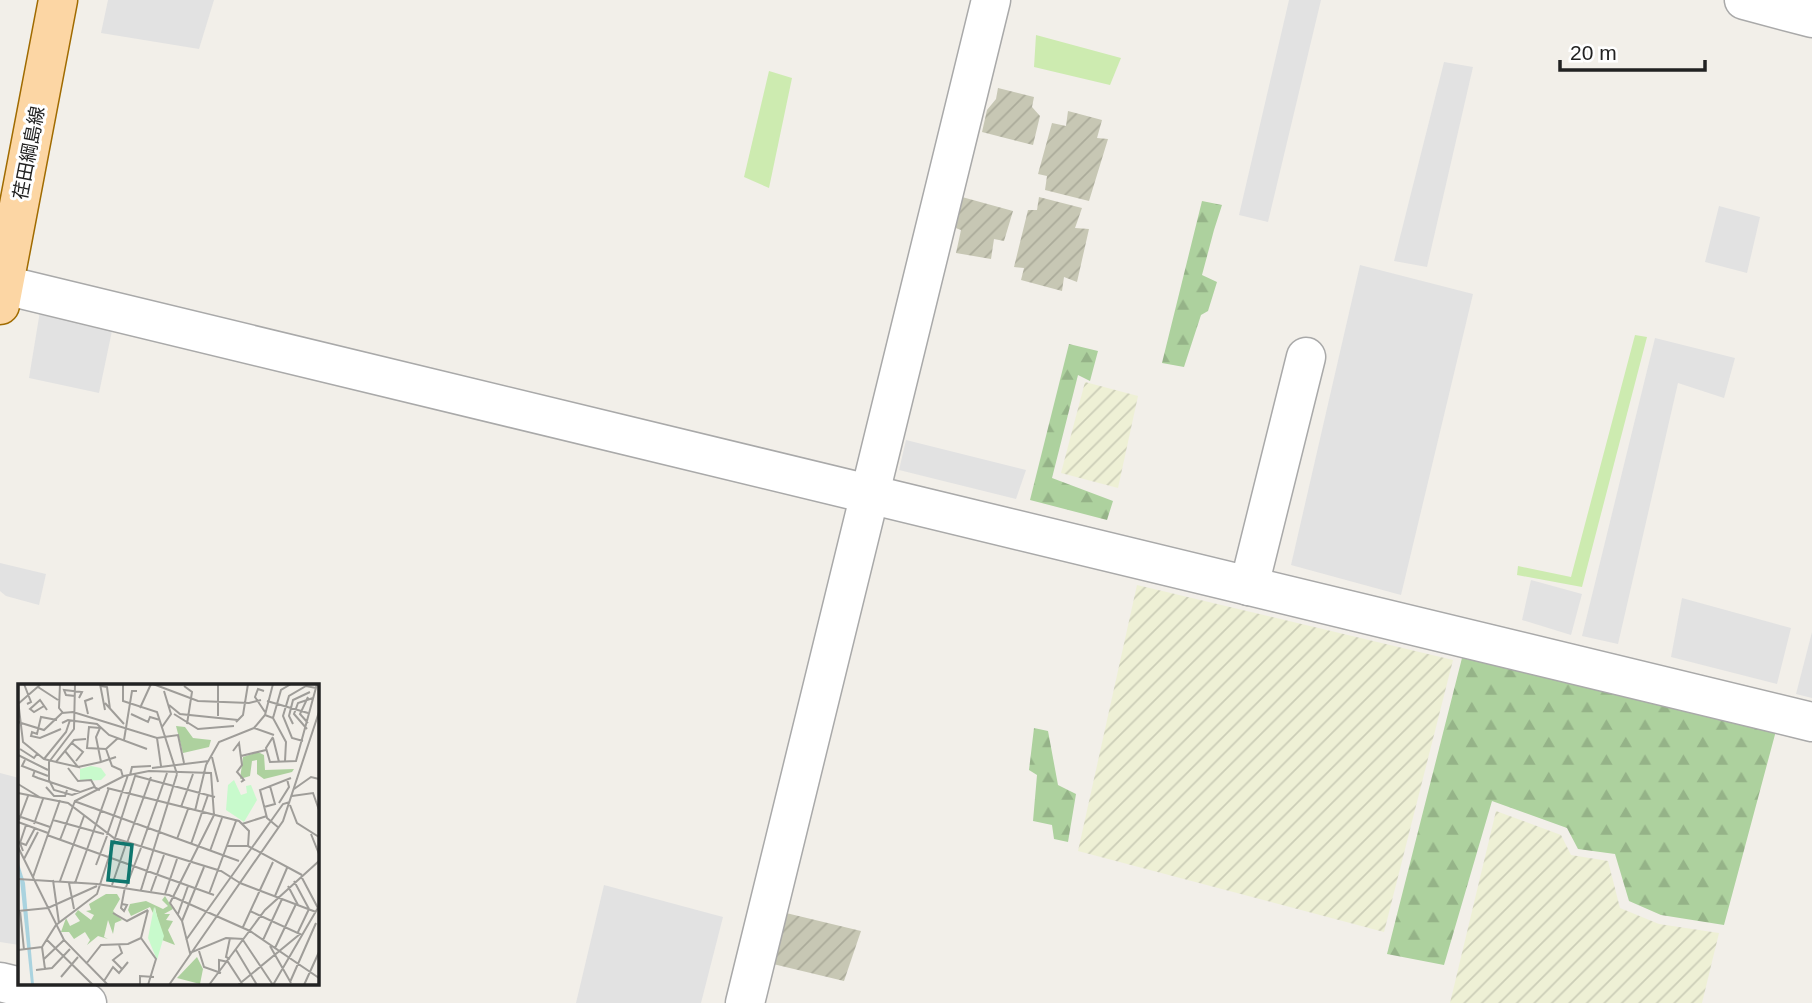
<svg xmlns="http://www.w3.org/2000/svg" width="1812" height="1003" font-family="Helvetica,'Noto Sans JP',sans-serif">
  <defs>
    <pattern id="construction-furrows" width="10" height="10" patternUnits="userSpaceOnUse" patternTransform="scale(1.75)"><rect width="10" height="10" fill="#c7c7b4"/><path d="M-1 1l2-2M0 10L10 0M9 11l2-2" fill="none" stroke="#abab9a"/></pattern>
    <pattern id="farmland-furrows" width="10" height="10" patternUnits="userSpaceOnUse" patternTransform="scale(1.75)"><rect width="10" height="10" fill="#eef0d5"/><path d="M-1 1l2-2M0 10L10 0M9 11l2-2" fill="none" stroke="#ccceb7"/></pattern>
    <pattern id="forest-firs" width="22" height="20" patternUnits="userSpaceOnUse" patternTransform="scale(1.75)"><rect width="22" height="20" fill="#add19e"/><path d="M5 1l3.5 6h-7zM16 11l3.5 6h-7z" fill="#95b388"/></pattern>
  </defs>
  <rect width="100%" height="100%" fill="#f2efe9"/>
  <g fill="url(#construction-furrows)">
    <polygon points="998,88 1034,97 1032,107 1040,116 1033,145 982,132 987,110 996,99"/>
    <polygon points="1068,111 1102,120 1097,138 1108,139 1089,201 1045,190 1047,176 1038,174 1052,123 1066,126"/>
    <polygon points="962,197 1013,211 1004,241 994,239 991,259 956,253 961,230 953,227"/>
    <polygon points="1039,197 1082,208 1075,228 1089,229 1077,282 1064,277 1062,291 1021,280 1024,268 1014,267 1028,210 1037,210"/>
    <polygon points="786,913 861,931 844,981 773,964"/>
  </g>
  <g fill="url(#farmland-furrows)">
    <polygon points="1085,382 1138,396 1118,488 1061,473"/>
    <polygon points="1137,585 1453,660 1384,932 1078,851"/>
    <polygon points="1496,811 1561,835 1571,855 1608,861 1620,908 1659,924 1719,933 1702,1003 1450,1003"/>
  </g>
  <g fill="#cdebb0">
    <polygon points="1036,35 1121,58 1110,85 1034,67"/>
    <polygon points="769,71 792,78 769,188 744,177"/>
    <polygon points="1635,335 1647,337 1582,587 1517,575 1518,566 1571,577"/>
  </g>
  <g fill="url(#forest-firs)">
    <polygon points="1202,201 1222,205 1214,230 1202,275 1217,282 1208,311 1201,315 1184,367 1162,363"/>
    <polygon points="1069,344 1098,351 1090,381 1078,375 1052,478 1113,501 1107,520 1030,500"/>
    <polygon points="1462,658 1777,727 1724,925 1661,915 1629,901 1615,854 1578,849 1567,828 1492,801 1444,965 1387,954"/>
    <polygon points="1034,728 1048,731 1058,785 1076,794 1068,842 1054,839 1052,825 1033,821 1037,775 1029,770"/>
  </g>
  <g fill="#e2e2e2">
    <polygon points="108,0 214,0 199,49 101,33"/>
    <polygon points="1289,0 1321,0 1268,222 1239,215"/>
    <polygon points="1444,62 1473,67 1427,267 1394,261"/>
    <polygon points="1719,206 1760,217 1747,273 1705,262"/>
    <polygon points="1360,265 1473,294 1401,595 1291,565"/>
    <polygon points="41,305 113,326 99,393 29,378"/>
    <polygon points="1655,338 1735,358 1724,398 1678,383 1618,644 1582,636"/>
    <polygon points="906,440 1026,470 1016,499 899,470"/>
    <polygon points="0,563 46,574 39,605 6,596 0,591"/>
    <polygon points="1531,580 1582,594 1571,635 1522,620"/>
    <polygon points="1682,598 1791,628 1777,684 1671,657"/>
    <polygon points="1812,632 1812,698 1796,694"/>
    <polygon points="0,773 19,778 19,945 0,942"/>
    <polygon points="604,885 723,917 701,1003 576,1003"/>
  </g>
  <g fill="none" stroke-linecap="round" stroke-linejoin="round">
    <g stroke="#a9a9a9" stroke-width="41">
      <g id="minor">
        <polyline points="1744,0 1812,18"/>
        <polyline points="4,285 1812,722"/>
        <polyline points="1249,586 1306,357"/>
        <polyline points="0,982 87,1003"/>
        <polyline points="745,1003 991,0"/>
      </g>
    </g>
    <g stroke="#a06b00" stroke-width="41">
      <polyline id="major" points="0,305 58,0"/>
    </g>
    <use href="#minor" stroke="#fff" stroke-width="38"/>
    <use href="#major" stroke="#fcd6a4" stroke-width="38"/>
  </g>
  <g text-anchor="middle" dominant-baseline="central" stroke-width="6" stroke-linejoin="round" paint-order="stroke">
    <g font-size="19" fill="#222" stroke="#fff">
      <text transform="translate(29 153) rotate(-79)">荏田綱島線</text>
    </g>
  </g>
  <g transform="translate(18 684)">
    <rect width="301" height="301" fill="#f2efe9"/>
    <path d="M 158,42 L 167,43 L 175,54 L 193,56 L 191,63 L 165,69 ZM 240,68 L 246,71 L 247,86 L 276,85 L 274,88 L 246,95 L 239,90 L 239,76 L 234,77 L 232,92 L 222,95 L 225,73 ZM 88,210 L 99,210 L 102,215 L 95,227 L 104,236 L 97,239 L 95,250 L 90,236 L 86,253 L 90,255 L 80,252 L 69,261 L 72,256 L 67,248 L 56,255 L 51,248 L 43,248 L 48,234 L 52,242 L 62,237 L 57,230 L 60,226 L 73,236 L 76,231 L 68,227 L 73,226 L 71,220 ZM 147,212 L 155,225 L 146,230 L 152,230 L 148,236 L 155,237 L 150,246 L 157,261 L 144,256 L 137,223 L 135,229 L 132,223 L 113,232 L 110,226 L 112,220 L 128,217 L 145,225 L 150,222 L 144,216 ZM 179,273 L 185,285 L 182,300 L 159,294 Z" fill="#add19e"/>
    <path d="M 73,82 L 83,84 L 88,91 L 83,96 L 62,97 L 62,85 ZM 216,96 L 223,111 L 229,109 L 228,102 L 233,101 L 239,116 L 226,138 L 208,126 L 210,101 ZM 136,223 L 146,252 L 139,276 L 130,254 Z" fill="#c8facc"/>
    <path d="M 0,177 L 7,199 L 16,301 L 13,300 Z" fill="#aad3df"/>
    <path fill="none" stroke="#9f9d99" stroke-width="2" d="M 6,0 L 13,18 L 9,20M 42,0 L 41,24 L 45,29M 57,0 L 56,45 L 31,78 L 31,96 L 36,106 L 54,111 L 76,103 L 82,106M 82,0 L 87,26M 135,0 L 180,17 L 231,19 L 243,16M 105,1 L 105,17 L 139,28 L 159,90M 83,2 L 89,3 L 92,25M 166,2 L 174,8 L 169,40M 20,3 L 40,16M 246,7 L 240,5 L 237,13 L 247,28M 57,12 L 48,11 L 46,6 L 64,8 L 61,14M 0,16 L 5,58 L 26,75 L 38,78 L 56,56 L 68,55M 249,17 L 290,29M 87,19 L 106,40M 0,20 L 23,0M 151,21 L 162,30 L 220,36M 26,22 L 16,28 L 12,25 L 22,16 L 29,26M 122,24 L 133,0M 70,30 L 67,17 L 75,14M 113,30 L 130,38 L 132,33 L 142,36M 156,30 L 180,45 L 216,42M 247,31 L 255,34 L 268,58 L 267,77M 200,32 L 200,0M 255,34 L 263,6 L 273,0M 39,36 L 23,33 L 19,50 L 14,48 L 13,52 L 22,54 L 43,45M 0,38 L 26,46 L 44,29 L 55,28 L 139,54 L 160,51 L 166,79M 218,38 L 225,31 L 230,0M 44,39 L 50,36 L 79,40 L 91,51 L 129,65M 290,39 L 282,30 L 290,13M 275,40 L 271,32 L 275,16 L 292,8M 144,43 L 153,30 L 146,7M 82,44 L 71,43 L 69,64 L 88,65 L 100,54M 82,44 L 78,53 L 83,78 L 98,73M 236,44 L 247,31 L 255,0M 236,44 L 256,51M 289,45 L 276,30 L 280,19 L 295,14M 255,53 L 248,64 L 252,78 L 278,77 L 299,0M 139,54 L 143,82M 255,54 L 261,78M 106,56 L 114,7 L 119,7M 285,57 L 274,54 L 265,32 L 271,12 L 288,2 L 298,4M 54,59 L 65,68 L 58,77M 2,65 L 16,74 L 19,70M 88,65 L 94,82 L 103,86 L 105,93M 215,67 L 221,59 L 224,81 L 219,88 L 226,96 L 223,98M 0,71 L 30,86M 223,72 L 248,66M 194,73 L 200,98M 26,75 L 48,48 L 52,36M 7,76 L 4,82 L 30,92M 38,78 L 60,83 L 47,67M 60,83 L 83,78M 50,84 L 60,97 L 73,96 L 77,103M 134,84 L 191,77M 17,86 L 15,92 L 20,94 L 62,108M 112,91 L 114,83 L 133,82M 118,92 L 197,113M 0,100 L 23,114M 28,103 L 36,112 L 47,112 L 49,106M 89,104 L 221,137 L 231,147 L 230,162M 276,105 L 293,93 L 301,95M 0,109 L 50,119 L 96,154 L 203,187 L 222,199M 274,112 L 295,109 L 301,126M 56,117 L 221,177M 261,119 L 271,103 L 269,95M 272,121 L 279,139 L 301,153M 163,123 L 175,90M 246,123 L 257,120 L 252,102M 177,127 L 188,81 L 201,58 L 236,44M 0,132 L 32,143M 1,136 L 10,112M 35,136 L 86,150M 0,138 L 30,149M 16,140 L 25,115M 224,140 L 249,132M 261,144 L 249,134 L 242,106 L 273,94M 293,150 L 301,170M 29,151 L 196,211M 89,151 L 110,91M 159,155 L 170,125M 42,156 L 57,117 L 106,92 L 131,87 L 193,89 L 196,131 L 152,219 L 164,237 L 172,269 L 208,254 L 226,255M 0,158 L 8,161 L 17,144M 109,159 L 133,93M 173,160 L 190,111M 209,162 L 230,162 L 284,191M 0,163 L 46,256 L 90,301M 123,163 L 149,89M 5,167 L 2,159 L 8,141M 192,167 L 204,134M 6,175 L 20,148M 78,181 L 89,152M 283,192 L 301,226M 15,193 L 42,116M 0,195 L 79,200 L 151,211 L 232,247 L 301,294M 35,196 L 41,239M 42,197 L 66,132M 276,197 L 291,225M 51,199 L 56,225M 57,199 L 91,104M 222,199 L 298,228M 94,201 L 108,160M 270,202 L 280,221M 108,203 L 123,164M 123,206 L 159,90M 242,206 L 255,178M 133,207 L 146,171M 147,210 L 159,175M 191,210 L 218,137M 257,212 L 269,184M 104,220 L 109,221 L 106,227 L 103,224 L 107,203M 2,226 L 6,266M 0,227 L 30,224 L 79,202M 95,229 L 109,237 L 130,226M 160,230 L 170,202M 164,237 L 186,183M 225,243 L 242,206M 280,248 L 291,225M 123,254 L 138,275 L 130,301M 123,254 L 130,226M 212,254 L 208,273 L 212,275M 29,256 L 75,301M 168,256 L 265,120 L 272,118M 225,256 L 255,301M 245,256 L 264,215M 101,261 L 104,269 L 95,276 L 104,285M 252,262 L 273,299M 257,264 L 278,220M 0,266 L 24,263M 218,266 L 239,301M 181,267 L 186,283 L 203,289M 26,275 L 46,256M 68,280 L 83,261 L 110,260 L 123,254M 27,285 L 24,263 L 38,241 L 79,210 L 118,89M 18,286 L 34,284 L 52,265M 201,288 L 201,276 L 210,278 L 225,301M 43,293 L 60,273M 86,297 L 95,283 L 101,289 L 110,278M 272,298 L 298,239M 105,301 L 131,301M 122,301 L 122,292 L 136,293M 151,301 L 265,137 L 301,28M 191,301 L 247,226 L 301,177M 220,301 L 282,250 L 232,227M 255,301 L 301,222M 286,301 L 301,268"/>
    <path fill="#0f766e" fill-opacity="0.15" stroke="#0f766e" stroke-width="3.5" d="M 94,158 L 114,161 L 110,198 L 90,196 Z"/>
    <rect width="301" height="301" fill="none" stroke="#222" stroke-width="3.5"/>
  </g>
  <path d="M1560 60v10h145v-10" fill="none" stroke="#222222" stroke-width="3.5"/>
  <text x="1570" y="60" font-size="21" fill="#222222" stroke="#ffffff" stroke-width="5" paint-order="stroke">20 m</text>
</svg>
